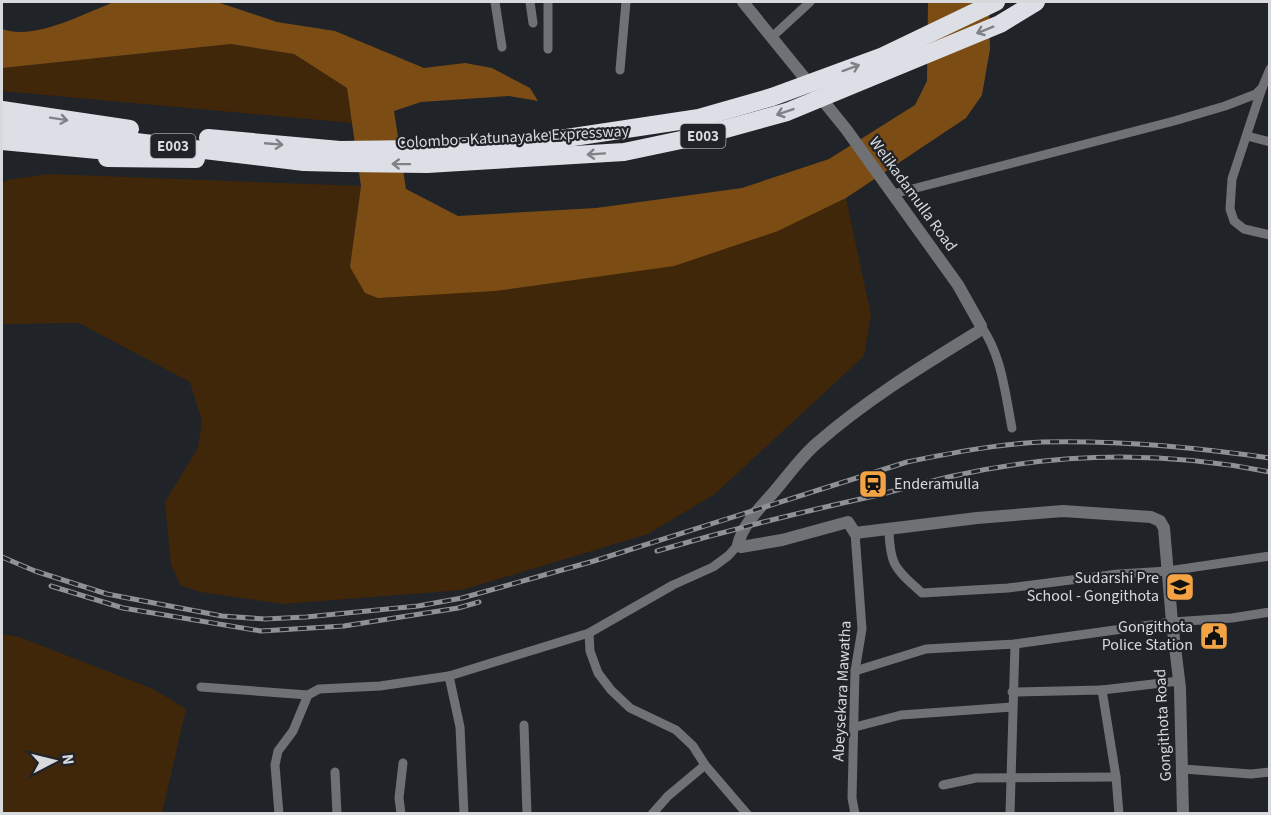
<svg xmlns="http://www.w3.org/2000/svg" width="1271" height="815" font-family="'Source Sans 3',sans-serif">
  <rect width="100%" height="100%" fill="#202328"/>
  <g fill="#402709">
    <polygon points="231,44 294,54 347,88 352,123 2,91 2,68"/>
    <polygon points="49,174 361,186 350,267 778,231 846,198 871,315 864,356 715,494 648,534 462,590 283,604 200,592 180,585 171,564 165,502 198,448 202,421 190,382 79,323 2,324 2,184 7,180"/>
    <polygon points="2,634 19,637 153,689 186,709 162,813 2,813"/>
  </g>
  <path fill="#7b4d14" d="M 114,2 L 217,2 L 277,22 L 335,31 L 424,68 L 465,63 L 492,68 L 530,88 L 538,101 L 509,96 L 421,102 L 394,111 L 406,189 L 458,216 L 596,208 L 742,188 L 829,159 L 915,105 L 927,81 L 928,2 L 989,2 L 990,49 L 982,95 L 966,118 L 846,198 L 778,231 L 674,266 L 495,291 L 378,298 L 365,293 L 350,267 L 361,186 L 347,88 L 294,54 L 231,44 L 2,68 L 2,29 C 34,41 83,14 114,2 Z"/>
  <g fill="none" stroke-linecap="round" stroke-linejoin="round">
    <g stroke="#6f7174" stroke-width="9">
      <polyline points="495,2 502,47"/>
      <polyline points="530,2 533,23"/>
      <polyline points="548,2 548,49"/>
      <polyline points="772,37 810,2"/>
      <polyline points="620,70 626,2"/>
      <polyline points="1262,88 1232,179 1230,209 1234,221 1244,229 1270,235"/>
      <polyline points="1247,136 1270,142"/>
      <polyline points="893,194 1174,121 1225,106 1256,94 1262,88 1270,69"/>
      <path d="M 981,326 C 1002,356 1005,393 1012,428"/>
      <path d="M 889,530 C 890,567 896,569 922,593 L 1008,588 L 1118,574 L 1168,571 L 1270,556"/>
      <polyline points="855,533 862,629 855,671 852,798 855,814"/>
      <polyline points="589,633 590,651 598,673 611,690 630,708 676,730 693,746 705,765 747,814"/>
      <polyline points="855,671 926,649 1015,644 1172,622 1232,618 1270,612"/>
      <polyline points="449,676 460,727 464,814"/>
      <polyline points="201,687 308,695"/>
      <polyline points="1102,690 1179,681"/>
      <polyline points="1012,692 1102,690 1116,777 1119,814"/>
      <polyline points="524,725 527,814"/>
      <polyline points="855,727 901,715 1012,707"/>
      <polyline points="1183,769 1251,774 1270,772"/>
      <polyline points="335,772 337,814"/>
      <polyline points="943,785 976,778 1116,777"/>
      <polyline points="279,814 275,765 278,751 293,731 308,695 319,689 380,686 449,676 589,633 673,585 713,567 728,556 738,545"/>
      <polyline points="401,814 399,798 403,763"/>
      <polyline points="652,814 668,796 705,765"/>
      <polyline points="1010,814 1015,644"/>
    </g>
    <path stroke="#6f7174" stroke-width="12" d="M 743,2 L 846,129 L 958,285 L 981,326 L 979,331 C 922,366 866,400 816,444 C 800,458 787,477 773,493 C 760,508 742,525 738,545 L 741,547 L 782,540 L 848,522 L 855,533 L 977,518 L 1063,511 L 1151,517 L 1160,521 L 1164,528 L 1172,622 L 1180,688 L 1183,814"/>
    <g stroke="#dce0e6" stroke-width="18">
      <polyline points="2,110 130,129"/>
      <polyline points="2,126 304,162 345,163"/>
      <polyline points="208,138 340,150"/>
      <polyline points="2,141 119,152"/>
      <polyline points="107,158 196,159"/>
    </g>
    <g stroke="#8f9195" stroke-width="5">
      <g id="rail">
        <path d="M 657,551 C 729,530 801,512 874,496 C 902,489 930,481 958,475 C 1062,452 1165,451 1270,472"/>
        <path d="M 2,557 L 35,571 L 107,594 L 222,616 L 265,619 L 306,617 L 418,606 L 462,598 L 594,561 L 907,462 C 951,453 997,444 1042,442 C 1119,440 1194,447 1270,458"/>
        <polyline points="51,586 123,608 261,631 344,626 458,608 479,602"/>
      </g>
    </g>
    <use href="#rail" stroke="#202328" stroke-width="3" stroke-dasharray="9" stroke-linecap="butt"/>
    <g stroke="#dce0e6" stroke-width="18">
      <polyline points="340,150 418,149 540,142 699,118 772,97 881,57 996,2"/>
      <polyline points="345,163 427,164 624,152 700,136 787,112 1000,24 1036,2"/>
    </g>
  </g>
  <defs><path id="oneway-shaft" d="M-6 0H5M1.5-3L5.5 0L1.5 3" fill="none" stroke-width="1.6" stroke-linecap="round" stroke-linejoin="round" transform="scale(1.5)"/></defs>
  <g stroke="#7e8287">
    <use href="#oneway-shaft" transform="translate(985 30) rotate(158)"/>
    <use href="#oneway-shaft" transform="translate(851 68) rotate(-20)"/>
    <use href="#oneway-shaft" transform="translate(785 112) rotate(161)"/>
    <use href="#oneway-shaft" transform="translate(59 119) rotate(9)"/>
    <use href="#oneway-shaft" transform="translate(274 144) rotate(5)"/>
    <use href="#oneway-shaft" transform="translate(596 154) rotate(176)"/>
    <use href="#oneway-shaft" transform="translate(401 164) rotate(-179)"/>
  </g>
  <defs>
    <g id="station-square" transform="scale(1.5)"><rect x="-9" y="-9" width="18" height="18" rx="4" fill="#f4a344" stroke="#202328"/><path d="M-3-6H3Q5-6 5-4V2Q5 4 3 4L4.5 6H3L1.5 4h-3L-3 6H-4.5L-3 4Q-5 4-5 2V-4Q-5-6-3-6ZM-3.5-4v3h7v-3ZM-3.5 1v1.5H-2V1ZM2 1v1.5H3.5V1Z" fill="#111"/></g>
    <g id="school-square" transform="scale(1.5)"><rect x="-9" y="-9" width="18" height="18" rx="4" fill="#f4a344" stroke="#202328"/><path d="M0-5L7-2L0 1L-7-2ZM-4 1L0 2.5L4 1V4Q0 6-4 4Z" fill="#111"/></g>
    <g id="civic-square" transform="scale(1.5)"><rect x="-9" y="-9" width="18" height="18" rx="4" fill="#f4a344" stroke="#202328"/><path d="M-.6-6.5H3V-4.5H.6V-3L4-1V1h2V6H-6V1h2V-1L-.6-3ZM-1.2 2.5V6h2.4V2.5Z" fill="#111"/></g>
  </defs>
  <g fill-rule="evenodd">
    <use href="#station-square" x="873" y="484"/>
    <use href="#school-square" x="1180" y="587"/>
    <use href="#civic-square" x="1214" y="636"/>
  </g>
  <g text-anchor="middle" dominant-baseline="central" stroke-width="4.5" stroke-linejoin="round" paint-order="stroke">
    <g fill="#202328" stroke="#a0a2a6" stroke-width="1.5">
      <rect x="680.5" y="124" width="45" height="24" rx="4.5"/>
      <rect x="150.5" y="134" width="45" height="24" rx="4.5"/>
    </g>
    <g font-size="15" font-weight="bold" fill="#d7d9dc">
      <text x="703" y="136">E003</text>
      <text x="173" y="146">E003</text>
    </g>
    <g font-size="16" fill="#d7d9dc" stroke="#202328">
      <text transform="translate(513 137) rotate(-3)">Colombo - Katunayake Expressway</text>
      <text transform="translate(913 194) rotate(54)">Welikadamulla Road</text>
      <text transform="translate(842 691) rotate(-87)">Abeysekara Mawatha</text>
      <text transform="translate(1163 725) rotate(-93)">Gongithota Road</text>
    </g>
    <g font-size="16" fill="#d7d9dc" stroke="#202328" text-anchor="end">
      <text x="894" y="484" text-anchor="start">Enderamulla</text>
      <text x="1159" y="578">Sudarshi Pre<tspan x="1159" dy="18">School - Gongithota</tspan></text>
      <text x="1193" y="627">Gongithota<tspan x="1193" dy="18">Police Station</tspan></text>
    </g>
  </g>
  <rect width="1271" height="815" fill="none" stroke="#d7d9dc" stroke-width="6"/>
  <g transform="translate(54 761) rotate(83)" stroke="#202328" stroke-width="4.5" paint-order="stroke">
  <path d="M0-4.5L10 22L0 15L-10 22Z" fill="#d7d9dc"/>
  <text y="-9" font-size="16" font-weight="bold" text-anchor="middle" fill="#d7d9dc">N</text>
  </g>
</svg>
